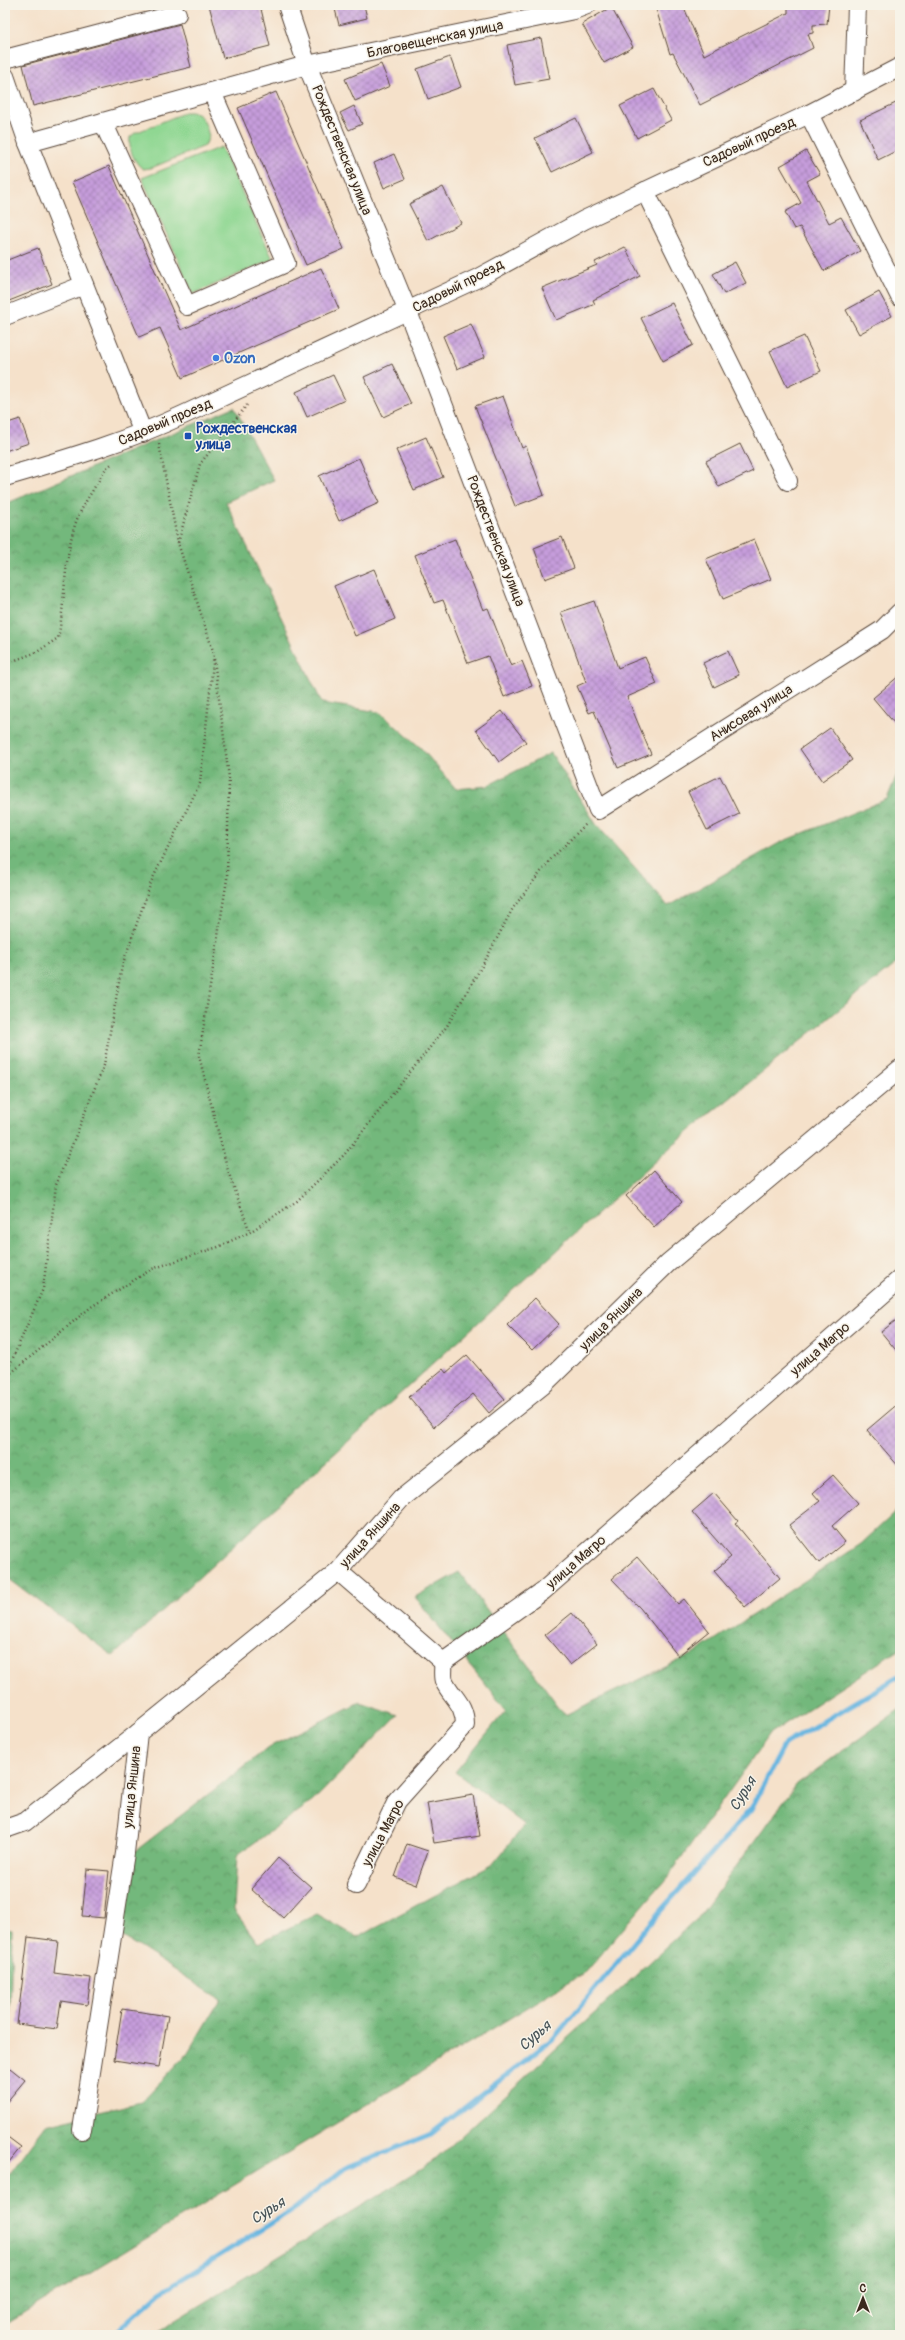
<svg xmlns="http://www.w3.org/2000/svg" width="905" height="2340" font-family="Pangolin,sans-serif">
  <defs>
    <pattern id="forest-crowns" width="20" height="18" patternUnits="userSpaceOnUse"><rect width="20" height="18" fill="#73b87c"/><path d="M2 6a3 3 0 1 1 6 0M12 15a3 3 0 1 1 6 0" fill="none" stroke="#609665"/></pattern>
    <pattern id="building-cross-hatch" width="8" height="8" patternUnits="userSpaceOnUse"><rect width="8" height="8" fill="#c69ddc"/><path d="M0 0l8 8M0 8l8-8" fill="none" stroke="#a280b2"/></pattern>
  </defs>
  <rect width="100%" height="100%" fill="#f7f3e8"/>
  <filter id="ink" filterUnits="userSpaceOnUse"><feTurbulence type="fractalNoise" baseFrequency=".025" numOctaves="2"/><feDisplacementMap in="SourceGraphic" scale="8" xChannelSelector="R" yChannelSelector="G"/><feConvolveMatrix kernelMatrix="1 2 1 2 8 2 1 2 1" color-interpolation-filters="sRGB"/></filter>
  <filter id="wash" filterUnits="userSpaceOnUse"><feTurbulence type="fractalNoise" baseFrequency=".012" numOctaves="4" result="noise"/><feDisplacementMap in="SourceGraphic" scale="16" xChannelSelector="R" yChannelSelector="G"/><feGaussianBlur stdDeviation="0.9" result="paint"/><feColorMatrix in="noise" values="0 0 0 0 0 0 0 0 0 0 0 0 0 0 0 0 0 1.4 0 .05"/><feComposite in="paint" operator="in"/></filter>
  <g filter="url(#wash)">
    <rect width="100%" height="100%" fill="#f5e1ca"/>
    <g fill="#8fd792" stroke="#658058">
      <path d="M 186,112 C 202,111 205,122 209,136 L 205,146 L 151,168 L 143,169 C 134,163 128,148 130,137 L 135,133 Z"/>
      <polygon points="221,147 273,259 193,294 142,178"/>
    </g>
    <g fill="url(#forest-crowns)" stroke="#57714d">
      <polygon points="234,407 274,480 226,502 322,703 379,712 421,748 456,789 487,786 551,753 596,824 668,906 781,842 887,799 900,767 900,960 675,1143 113,1656 5,1576 5,504"/>
      <polygon points="900,1508 900,1649 771,1733 671,1873 586,1972 5,2324 5,2180 46,2125 141,2102 188,2053 220,1999 117,1933 134,1852 269,1747 360,1702 398,1715 313,1801 237,1855 234,1910 258,1943 317,1914 357,1937 492,1865 525,1825 455,1772 506,1710 415,1597 459,1572 565,1715 693,1654 861,1544"/>
      <polygon points="900,1709 900,2335 155,2335 174,2321 433,2162 698,1918 797,1784"/>
      <polygon points="5,1929 12,1930 10,2021 5,2028"/>
    </g>
    <g fill="none" stroke-linecap="round" stroke-linejoin="round">
      <polyline stroke="#66b5e0" stroke-width="5" points="113,2335 161,2292 296,2208 345,2168 431,2134 554,2038 656,1916 751,1809 785,1744 900,1676"/>
    </g>
    <g id="blocks">
      <g fill="url(#building-cross-hatch)">
        <polygon points="209,5 260,5 270,46 223,58"/>
        <polygon points="334,5 364,5 367,18 339,25"/>
        <polygon points="669,5 683,5 704,55 788,13 788,5 829,5 827,24 813,25 813,33 808,34 813,48 700,105 673,53 670,54 656,9"/>
        <polygon points="611,7 633,47 604,63 582,24"/>
        <polygon points="180,24 191,67 33,106 23,65"/>
        <polygon points="541,38 549,79 515,85 507,45"/>
        <polygon points="450,57 461,87 428,99 417,69"/>
        <polygon points="381,64 390,86 355,101 345,79"/>
        <polygon points="654,89 671,120 637,138 620,106"/>
        <polygon points="276,92 344,249 306,265 238,108"/>
        <polygon points="900,101 900,149 878,160 860,120"/>
        <polygon points="354,106 362,124 349,130 340,113"/>
        <polygon points="576,118 593,152 552,172 535,138"/>
        <polygon points="806,151 820,174 807,181 829,223 841,217 860,251 824,271 800,227 794,229 785,212 801,203 780,166"/>
        <polygon points="394,154 405,179 384,188 374,163"/>
        <polygon points="109,166 181,330 321,268 339,309 182,378 160,328 139,337 72,182"/>
        <polygon points="443,187 461,223 428,241 409,204"/>
        <polygon points="625,247 640,276 593,300 595,304 556,320 542,288 597,265 595,262"/>
        <polygon points="38,248 52,284 9,301 5,290 5,261"/>
        <polygon points="735,262 746,283 724,294 713,274"/>
        <polygon points="879,292 892,316 859,334 846,310"/>
        <polygon points="672,303 693,345 663,361 641,318"/>
        <polygon points="471,324 485,357 457,369 443,336"/>
        <polygon points="804,336 821,371 787,387 770,351"/>
        <polygon points="392,364 411,404 383,417 364,377"/>
        <polygon points="333,375 345,400 307,417 296,392"/>
        <polygon points="503,396 522,448 526,446 544,495 515,506 475,406"/>
        <polygon points="20,419 29,443 5,451 5,424"/>
        <polygon points="426,437 443,477 414,490 396,450"/>
        <polygon points="740,444 753,471 719,487 706,461"/>
        <polygon points="359,458 379,503 339,521 319,476"/>
        <polygon points="562,537 574,568 545,579 534,548"/>
        <polygon points="455,539 483,610 488,608 511,666 522,661 532,686 504,697 488,656 468,663 443,600 434,603 415,555"/>
        <polygon points="754,539 771,579 723,599 706,559"/>
        <polygon points="374,569 395,619 355,636 334,586"/>
        <polygon points="594,601 618,668 645,657 657,684 627,697 651,754 618,768 594,711 589,713 577,686 586,682 561,612"/>
        <polygon points="728,651 739,675 714,687 703,663"/>
        <polygon points="900,675 900,730 873,698"/>
        <polygon points="502,711 526,742 499,762 476,730"/>
        <polygon points="830,728 852,760 822,781 800,749"/>
        <polygon points="720,776 739,814 707,830 688,792"/>
        <polygon points="654,1170 682,1202 654,1227 626,1196"/>
        <polygon points="535,1298 559,1324 532,1350 507,1325"/>
        <polygon points="900,1317 900,1355 881,1332"/>
        <polygon points="467,1355 505,1399 489,1413 473,1394 434,1427 409,1397 443,1369 446,1373"/>
        <polygon points="900,1402 900,1468 867,1430"/>
        <polygon points="833,1475 858,1503 832,1526 845,1542 819,1563 789,1525 820,1501 813,1493"/>
        <polygon points="714,1493 738,1521 735,1523 780,1578 745,1607 714,1571 731,1557 692,1512"/>
        <polygon points="637,1557 678,1604 684,1599 709,1631 678,1656 640,1608 612,1579"/>
        <polygon points="572,1613 597,1644 570,1665 545,1635"/>
        <polygon points="473,1795 480,1836 434,1843 427,1803"/>
        <polygon points="407,1844 428,1851 416,1885 395,1877"/>
        <polygon points="278,1858 311,1887 283,1918 251,1889"/>
        <polygon points="87,1869 109,1871 104,1918 82,1916"/>
        <polygon points="28,1937 58,1941 54,1973 91,1978 87,2005 61,2001 57,2029 17,2024"/>
        <polygon points="122,2009 168,2016 159,2067 114,2060"/>
        <polygon points="5,2064 25,2080 5,2104"/>
        <polygon points="5,2135 21,2147 5,2167"/>
      </g>
    </g>
  </g>
  <g filter="url(#ink)">
    <use href="#blocks" fill-opacity="0" stroke="#574538" stroke-width="1"/>
    <g fill="none" stroke-linecap="round" stroke-linejoin="round">
      <g stroke="#574538" stroke-width="20">
        <g id="minor">
          <polyline points="287,5 307,65 408,312 598,810 882,630 900,612"/>
          <polyline points="5,59 177,14"/>
          <polyline points="5,76 28,143 143,433"/>
          <polyline points="854,92 857,5"/>
          <polyline points="809,114 900,297"/>
          <polyline points="103,122 187,306 286,263 212,92"/>
          <polyline points="28,143 307,65 574,10 587,5"/>
          <polyline points="645,191 788,481"/>
          <polyline points="5,316 84,285"/>
          <path d="M 5,477 C 66,459 125,442 183,415 L 478,278 L 584,220 L 809,114 L 900,67"/>
          <polyline points="338,1571 443,1662"/>
          <polyline points="5,1829 25,1822 138,1733"/>
          <path d="M 356,1885 L 397,1801 L 465,1725 C 465,1703 452,1698 444,1681 C 442,1676 444,1667 443,1662 L 543,1591 L 900,1279"/>
          <polyline points="82,2130 125,1853 138,1733 338,1571 401,1499 542,1386 668,1263 900,1069"/>
        </g>
      </g>
      <g stroke="#574538" stroke-width="2.5" stroke-dasharray="1 3" stroke-linecap="butt">
        <polyline points="159,444 178,543"/>
        <polyline points="214,659 229,778 227,879 199,1056 228,1171 250,1232"/>
        <path d="M 5,664 L 37,652 L 58,638 C 66,600 63,559 76,522 C 83,503 97,485 106,468 L 113,463"/>
        <polyline points="5,1376 43,1289 56,1185 104,1065 122,966 152,880 200,783 214,654 178,543 200,464 247,405"/>
        <polyline points="5,1378 91,1307 152,1269 218,1247 250,1232 297,1201 344,1155 447,1026 486,959 513,908 550,860 587,823"/>
      </g>
      <use href="#minor" stroke="#fff" stroke-width="18"/>
    </g>
  </g>
  <circle fill="#3f7fe0" stroke="#f7f3e8" stroke-width="1.5" cx="216" cy="358" r="4"/>
  <rect fill="#1a4fb4" stroke="#f7f3e8" stroke-width="1.5" x="184" y="432" width="8" height="8" rx="2"/>
  <g text-anchor="middle" dominant-baseline="central" stroke-width="3" stroke-linejoin="round" paint-order="stroke">
    <g font-size="14" fill="#3b2a1e" stroke="#f7f3e8">
      <text transform="translate(435 39) rotate(-12)">Благовещенская улица</text>
      <text transform="translate(749 142) rotate(-25)">Садовый проезд</text>
      <text transform="translate(342 150) rotate(68)">Рождественская улица</text>
      <text transform="translate(458 286) rotate(-27)">Садовый проезд</text>
      <text transform="translate(165 422) rotate(-23)">Садовый проезд</text>
      <text transform="translate(496 541) rotate(69)">Рождественская улица</text>
      <text transform="translate(751 713) rotate(-32)">Анисовая улица</text>
      <text transform="translate(611 1319) rotate(-45)">улица Яншина</text>
      <text transform="translate(820 1349) rotate(-41)">улица Магро</text>
      <text transform="translate(370 1535) rotate(-48)">улица Яншина</text>
      <text transform="translate(576 1562) rotate(-41)">улица Магро</text>
      <text transform="translate(132 1787) rotate(-84)">улица Яншина</text>
      <text transform="translate(383 1833) rotate(-62)">улица Магро</text>
    </g>
    <g font-size="14" font-weight="bold" fill="#366cbe" stroke="#f7f3e8" text-anchor="start">
      <text x="224" y="358">Ozon</text>
    </g>
    <g font-size="14" font-weight="bold" fill="#164399" stroke="#f7f3e8" text-anchor="start">
      <text x="196" y="428">Рождественская<tspan x="196" dy="16">улица</tspan></text>
    </g>
    <g font-size="15" font-style="italic" fill="#485458" stroke="#f7f3e8">
      <text transform="translate(743 1794) rotate(-58)">Сурья</text>
      <text transform="translate(535 2036) rotate(-41)">Сурья</text>
      <text transform="translate(268 2211) rotate(-32)">Сурья</text>
    </g>
  </g>
  <rect width="905" height="2340" fill="none" stroke="#f7f3e8" stroke-width="20"/>
  <g transform="translate(863 2298)" stroke="#f7f3e8" stroke-width="3" paint-order="stroke">
  <path d="M0-3L7 15L0 10L-7 15Z" fill="#3b2a1e"/>
  <text y="-6" font-size="11" font-weight="bold" text-anchor="middle" fill="#3b2a1e">С</text>
  </g>
</svg>
